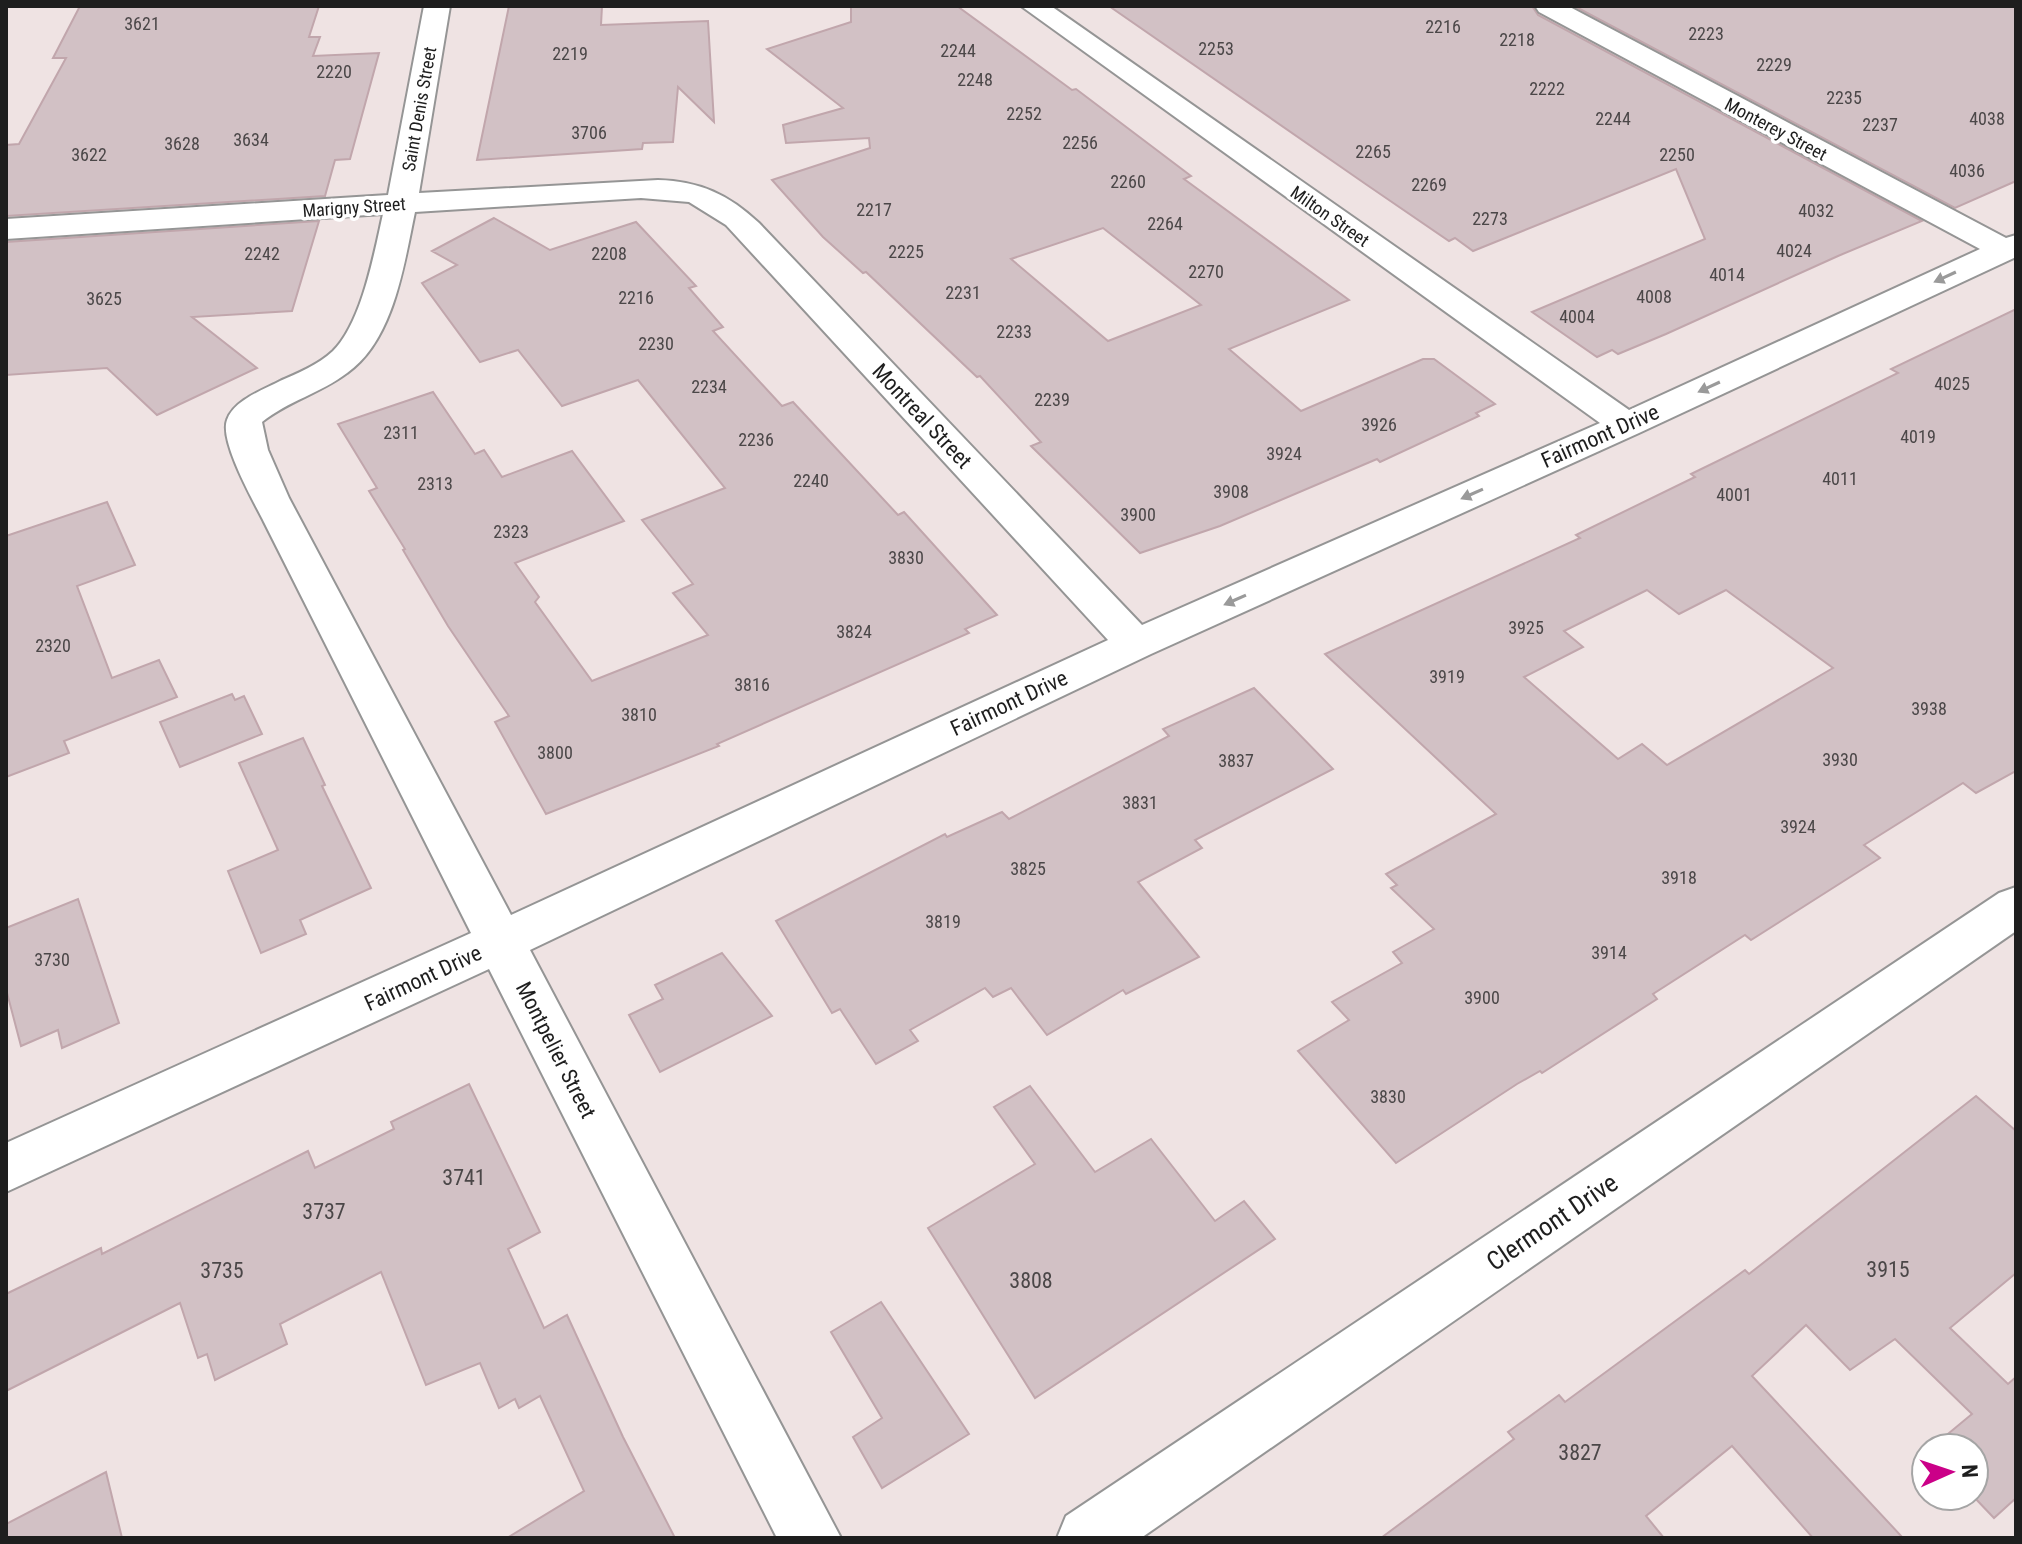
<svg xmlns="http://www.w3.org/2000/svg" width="2022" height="1544" font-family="'Roboto Condensed',sans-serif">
  <rect width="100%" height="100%" fill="#efe3e3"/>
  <g fill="#d2c1c5" stroke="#c1a6ac" stroke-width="2" fill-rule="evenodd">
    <polygon points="80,6 319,6 309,37 320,37 313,56 379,53 350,159 335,160 325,196 6,216 6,145 19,144 66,58 53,58"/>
    <polygon points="509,6 602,6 601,25 708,21 714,122 678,87 673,142 643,143 642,149 477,160"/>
    <path d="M 851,6 L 957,6 L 1072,90 L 1076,89 L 1191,176 L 1184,179 L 1349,300 L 1229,349 L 1301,411 L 1423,359 L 1434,359 L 1495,404 L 1476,413 L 1479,416 L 1380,462 L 1377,459 L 1220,526 L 1140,553 L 1031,446 L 1041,442 L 980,376 L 977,377 L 866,272 L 863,273 L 823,237 L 772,180 L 870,148 L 869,138 L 786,143 L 783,125 L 843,108 L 767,49 L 851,22 ZM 1103,228 L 1201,305 L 1108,341 L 1011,259 Z"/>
    <polygon points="1109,6 1532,6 1538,15 1922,221 1838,256 1666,334 1618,354 1612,350 1597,357 1532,312 1705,239 1676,169 1473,251 1455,238 1449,241 1367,185"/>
    <polygon points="1574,6 2016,6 2016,181 1955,208"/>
    <polygon points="494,218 550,250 636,222 696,286 689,288 723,327 713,331 782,406 793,402 898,515 904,512 997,615 965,629 969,633 717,744 719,746 546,814 495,722 509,716 448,626 403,550 405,549 369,491 377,488 338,424 433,392 475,454 484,450 502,477 572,451 624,521 515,563 539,597 535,602 592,681 708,635 673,593 693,584 642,520 725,488 638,380 562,406 518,350 480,362 422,283 457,265 432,251"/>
    <polygon points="319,221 292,311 192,317 257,368 157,415 107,368 6,375 6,242"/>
    <path d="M 2016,309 L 2016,771 L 1976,793 L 1963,783 L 1864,845 L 1880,858 L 1751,940 L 1745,935 L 1653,994 L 1657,999 L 1542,1073 L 1540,1071 L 1517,1084 L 1396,1163 L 1298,1051 L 1349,1020 L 1332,1002 L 1402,963 L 1393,952 L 1434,929 L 1391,888 L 1397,885 L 1386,874 L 1496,814 L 1325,654 L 1580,538 L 1576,535 L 1695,477 L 1691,474 L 1898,373 L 1891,369 ZM 1647,590 L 1679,614 L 1726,590 L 1833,668 L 1667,765 L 1642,744 L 1618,759 L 1524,677 L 1583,647 L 1564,631 Z"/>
    <polygon points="107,502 135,565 77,586 112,678 159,660 177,697 64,741 69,753 6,777 6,536"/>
    <polygon points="1254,688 1333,769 1195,840 1202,848 1138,882 1199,957 1126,994 1123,990 1047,1035 1011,988 993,997 985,988 910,1030 918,1041 876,1064 840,1009 832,1013 776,921 945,834 947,837 1002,812 1009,819 1169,736 1163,729"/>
    <polygon points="232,694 235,700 244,696 262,734 180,767 160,722"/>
    <polygon points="303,738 325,785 322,786 371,888 300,920 306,934 261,953 228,871 278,850 239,763"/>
    <polygon points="78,899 119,1023 62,1048 58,1030 21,1046 6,989 6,928"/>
    <polygon points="722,953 772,1016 660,1072 629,1015 663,999 655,985"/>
    <polygon points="469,1084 540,1232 508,1249 544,1328 567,1315 623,1437 675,1538 507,1538 584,1491 540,1396 519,1408 515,1399 499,1408 480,1363 426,1385 381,1272 280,1324 287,1344 215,1380 207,1354 198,1358 180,1303 6,1391 6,1294 101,1248 102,1254 308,1151 315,1168 394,1129 391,1122"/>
    <polygon points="1030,1086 1095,1172 1151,1139 1215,1221 1244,1201 1275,1239 1035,1398 928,1228 1035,1164 994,1107"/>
    <polygon points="1976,1096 2016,1131 2016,1273 1950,1328 2008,1384 2016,1377 2016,1498 1994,1518 1973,1496 1974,1448 1931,1448 1972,1414 1895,1339 1850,1370 1806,1325 1752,1376 1903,1538 1813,1538 1732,1446 1646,1516 1664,1538 1381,1538 1514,1439 1508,1432 1559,1395 1565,1402 1745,1270 1749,1274"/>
    <polygon points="881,1302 969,1434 882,1488 853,1437 882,1418 831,1332"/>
    <polygon points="106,1472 122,1538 6,1538 6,1524"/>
  </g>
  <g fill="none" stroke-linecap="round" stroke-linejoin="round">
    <g stroke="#959595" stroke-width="4">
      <g id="street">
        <path d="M 424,6 L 450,6 L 419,193 L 658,180 C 700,181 729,195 759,223 L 1142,625 L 1600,423 L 1021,6 L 1051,6 L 1629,410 L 1980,249 L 1539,12 L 1535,6 L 1568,6 L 2006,238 L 2016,235 L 2016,257 L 1639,433 L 1151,654 L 530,950 L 841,1538 L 777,1538 L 489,969 L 6,1192 L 6,1143 L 471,933 L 264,522 C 254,502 219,441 227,420 C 234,400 263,390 280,381 C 298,373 318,365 333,351 C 362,322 374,254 383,214 L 6,239 L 6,219 L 388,195 ZM 641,198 L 689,202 L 726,225 L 1108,640 L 511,915 L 289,498 L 268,450 L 262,422 C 288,401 321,393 347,373 C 394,340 404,264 415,212 Z"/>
        <polygon points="2016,887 2016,931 1141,1538 1057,1538 1066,1516 1999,893"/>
      </g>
    </g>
    <use href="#street" fill="#fff" fill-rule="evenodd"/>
  </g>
  <defs><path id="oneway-solid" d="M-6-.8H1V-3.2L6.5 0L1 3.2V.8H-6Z" transform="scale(2)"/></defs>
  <g fill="#9a9a9a">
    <use href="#oneway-solid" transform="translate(1945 277) rotate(155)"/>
    <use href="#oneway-solid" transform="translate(1709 387) rotate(155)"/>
    <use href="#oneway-solid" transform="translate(1472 494) rotate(156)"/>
    <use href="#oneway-solid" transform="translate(1235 600) rotate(156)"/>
  </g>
  <g text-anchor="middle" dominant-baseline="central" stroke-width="7" stroke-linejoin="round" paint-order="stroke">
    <g font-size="18" fill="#4b4748">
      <text x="142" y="23">3621</text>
      <text x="1443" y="26">2216</text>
      <text x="1706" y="33">2223</text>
      <text x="1517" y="39">2218</text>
      <text x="1216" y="48">2253</text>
      <text x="958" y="50">2244</text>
      <text x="570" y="53">2219</text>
      <text x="1774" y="64">2229</text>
      <text x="334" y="71">2220</text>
      <text x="975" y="79">2248</text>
      <text x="1547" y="88">2222</text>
      <text x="1844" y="97">2235</text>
      <text x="1024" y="113">2252</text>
      <text x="1613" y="118">2244</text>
      <text x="1987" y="118">4038</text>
      <text x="1880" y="124">2237</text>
      <text x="589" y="132">3706</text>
      <text x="251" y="139">3634</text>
      <text x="1080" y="142">2256</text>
      <text x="182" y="143">3628</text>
      <text x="1373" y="151">2265</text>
      <text x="89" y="154">3622</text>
      <text x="1677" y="154">2250</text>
      <text x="1967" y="170">4036</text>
      <text x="1128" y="181">2260</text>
      <text x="1429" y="184">2269</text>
      <text x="874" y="209">2217</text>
      <text x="1816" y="210">4032</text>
      <text x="1490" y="218">2273</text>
      <text x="1165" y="223">2264</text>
      <text x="1794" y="250">4024</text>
      <text x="906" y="251">2225</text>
      <text x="262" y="253">2242</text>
      <text x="609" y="253">2208</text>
      <text x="1206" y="271">2270</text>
      <text x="1727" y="274">4014</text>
      <text x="963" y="292">2231</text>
      <text x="1654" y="296">4008</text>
      <text x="636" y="297">2216</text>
      <text x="104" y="298">3625</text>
      <text x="1577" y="316">4004</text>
      <text x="1014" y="331">2233</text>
      <text x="656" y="343">2230</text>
      <text x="1952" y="383">4025</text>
      <text x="709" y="386">2234</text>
      <text x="1052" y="399">2239</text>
      <text x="1379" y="424">3926</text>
      <text x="401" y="432">2311</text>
      <text x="1918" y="436">4019</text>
      <text x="756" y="439">2236</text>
      <text x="1284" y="453">3924</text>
      <text x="1840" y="478">4011</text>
      <text x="811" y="480">2240</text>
      <text x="435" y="483">2313</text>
      <text x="1231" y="491">3908</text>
      <text x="1734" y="494">4001</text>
      <text x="1138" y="514">3900</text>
      <text x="511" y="531">2323</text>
      <text x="906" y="557">3830</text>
      <text x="1526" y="627">3925</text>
      <text x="854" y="631">3824</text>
      <text x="53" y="645">2320</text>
      <text x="1447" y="676">3919</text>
      <text x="752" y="684">3816</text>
      <text x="1929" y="708">3938</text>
      <text x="639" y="714">3810</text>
      <text x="555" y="752">3800</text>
      <text x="1840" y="759">3930</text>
      <text x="1236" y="760">3837</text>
      <text x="1140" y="802">3831</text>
      <text x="1798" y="826">3924</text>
      <text x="1028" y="868">3825</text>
      <text x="1679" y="877">3918</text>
      <text x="943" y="921">3819</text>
      <text x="1609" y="952">3914</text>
      <text x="52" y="959">3730</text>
      <text x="1482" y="997">3900</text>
      <text x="1388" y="1096">3830</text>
    </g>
    <g font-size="18" fill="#1e1e1e" stroke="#fff">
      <text transform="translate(419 109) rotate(-80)">Saint Denis Street</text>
      <text transform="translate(1776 129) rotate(28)">Monterey Street</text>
      <text transform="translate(354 207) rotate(-4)">Marigny Street</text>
      <text transform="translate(1330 216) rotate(35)">Milton Street</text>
    </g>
    <g font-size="22" fill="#1e1e1e" stroke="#fff">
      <text transform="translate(922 416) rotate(47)">Montreal Street</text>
      <text transform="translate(1600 436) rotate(-24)">Fairmont Drive</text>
      <text transform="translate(1009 703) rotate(-25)">Fairmont Drive</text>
      <text transform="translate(423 978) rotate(-25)">Fairmont Drive</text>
      <text transform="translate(556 1050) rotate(63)">Montpelier Street</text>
    </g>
    <g font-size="22" fill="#4b4748">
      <text x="464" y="1177">3741</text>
      <text x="324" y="1211">3737</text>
      <text x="1888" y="1269">3915</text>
      <text x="222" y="1270">3735</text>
      <text x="1031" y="1280">3808</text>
      <text x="1580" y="1452">3827</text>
    </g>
    <g font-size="26" fill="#1e1e1e" stroke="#fff">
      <text transform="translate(1552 1222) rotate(-34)">Clermont Drive</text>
    </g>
  </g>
  <rect width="2022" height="1544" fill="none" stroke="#1e1e1e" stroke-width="16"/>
  <g transform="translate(1950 1472) rotate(87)"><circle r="38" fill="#ffffff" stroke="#a5a5a5" stroke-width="2"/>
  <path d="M0-6L14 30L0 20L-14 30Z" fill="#cb0088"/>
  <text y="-12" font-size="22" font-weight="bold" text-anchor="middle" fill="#1e1e1e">N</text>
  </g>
</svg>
